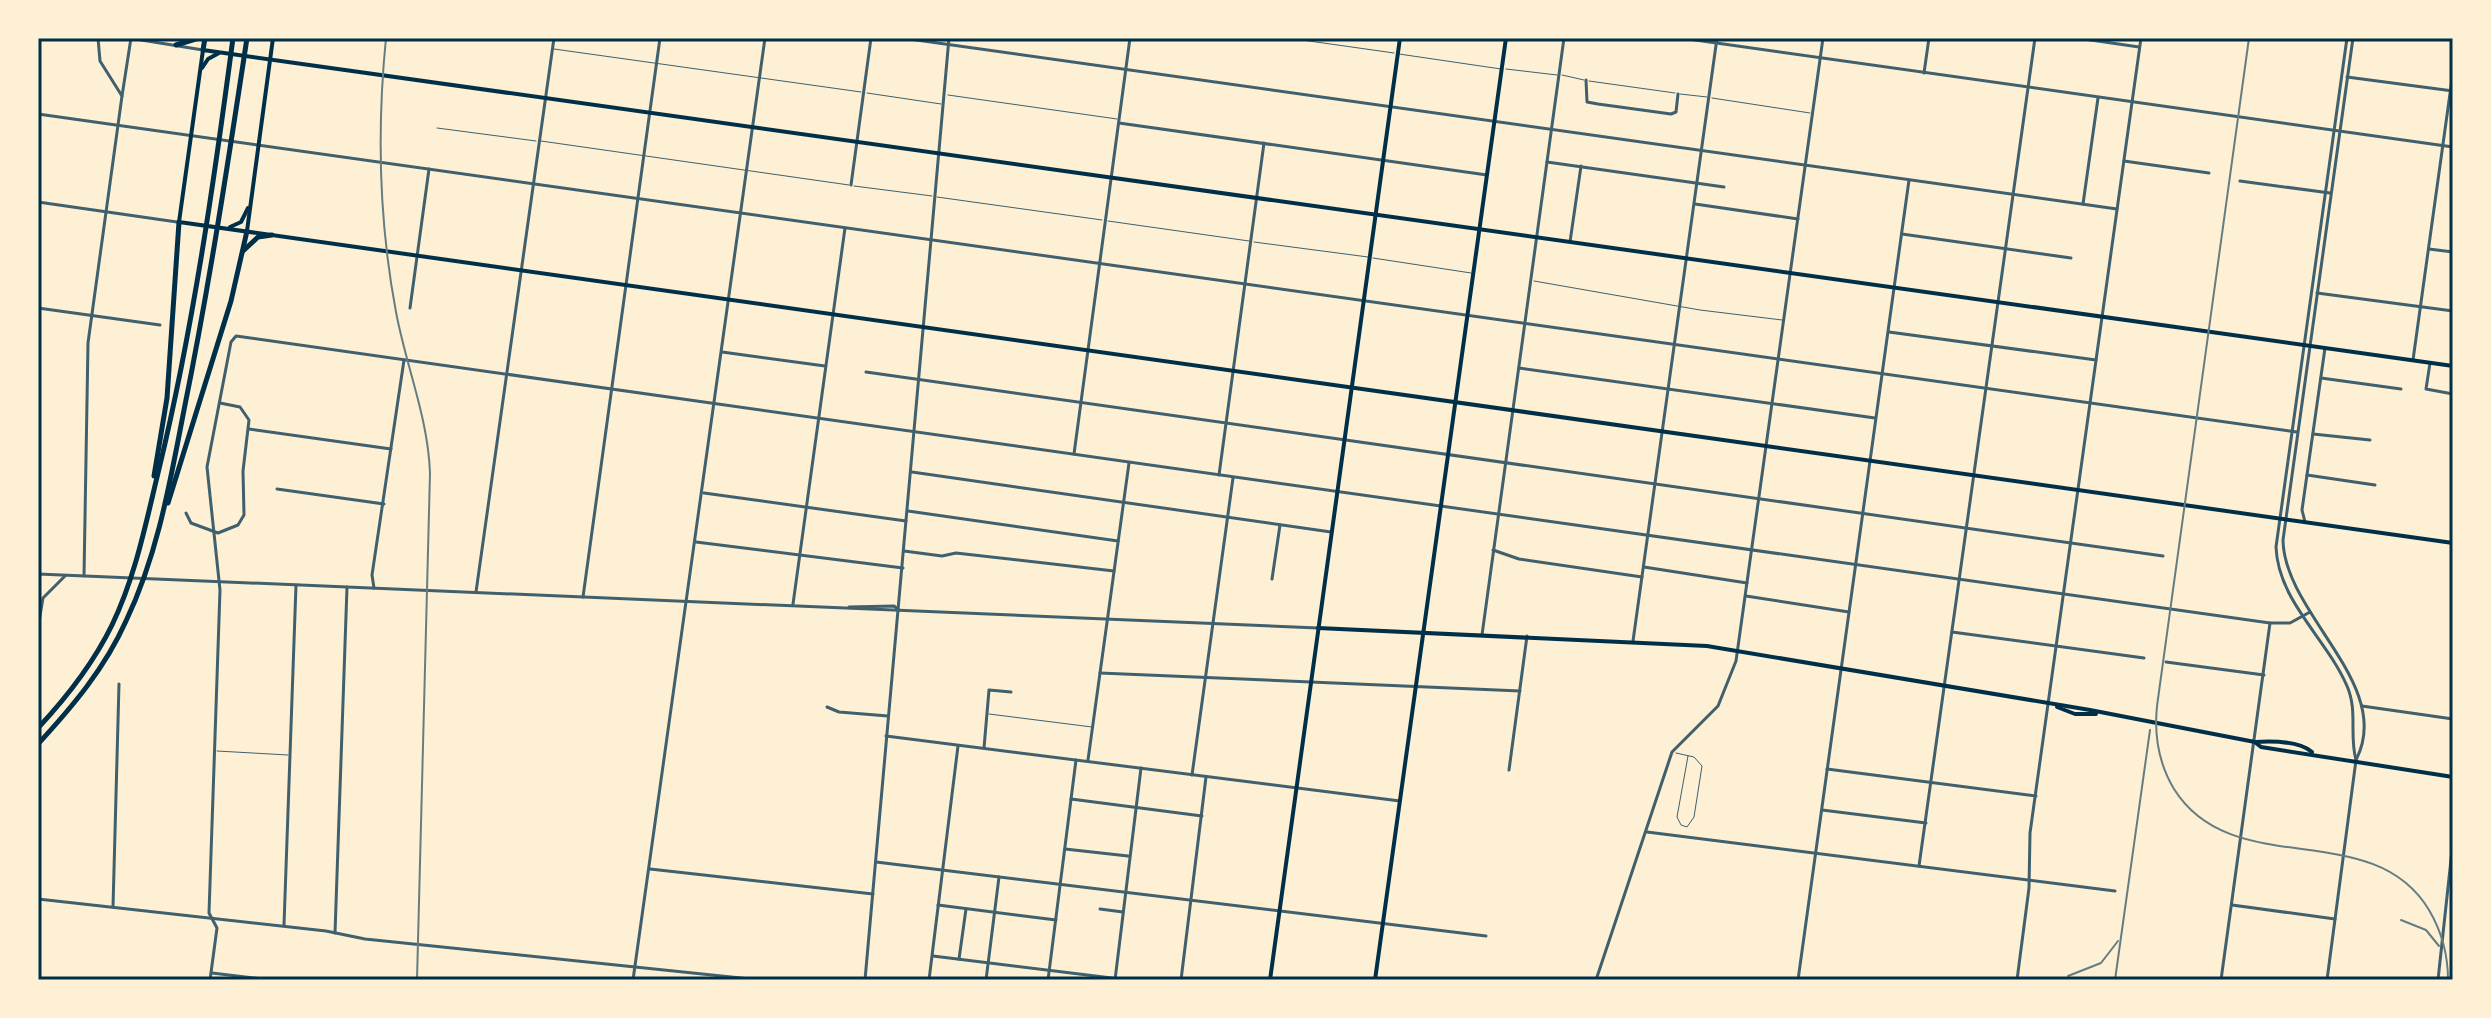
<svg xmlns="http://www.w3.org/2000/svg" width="2491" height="1018" font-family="Raleway,sans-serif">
  <rect width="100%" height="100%" fill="#fdf0d5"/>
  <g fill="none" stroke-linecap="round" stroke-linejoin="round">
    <g stroke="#3f606c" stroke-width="1">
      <polyline points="1288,38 1394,53"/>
      <polyline points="554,49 861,92"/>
      <polyline points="1399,54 1501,69"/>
      <polyline points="1506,69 1557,75"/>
      <polyline points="1562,75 1584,80"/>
      <polyline points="1589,81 1675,93"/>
      <polyline points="867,93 941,104"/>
      <polyline points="1680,94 1707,97"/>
      <polyline points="948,95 1117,119"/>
      <polyline points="1712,98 1810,113"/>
      <polyline points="437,128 536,141"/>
      <polyline points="541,141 849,185"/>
      <polyline points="854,186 932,196"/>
      <polyline points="937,197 1102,220"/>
      <polyline points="1108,221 1249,241"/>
      <polyline points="1254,242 1368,257"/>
      <polyline points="1373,258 1471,273"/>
      <polyline points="1534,281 1700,310 1782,320"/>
      <polyline points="989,714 1092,727"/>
      <polyline points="217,751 288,755"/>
      <polyline points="1676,753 1694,757 1702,766 1694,817 1687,827 1681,825 1677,817 1688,756"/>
    </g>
    <g stroke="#3f606c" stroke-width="3">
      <polyline points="902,38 2117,209"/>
      <polyline points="2077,38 2139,47"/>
      <polyline points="1924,73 1929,38"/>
      <polyline points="2347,77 2453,91"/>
      <polyline points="1586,80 1587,102 1598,104 1671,114 1676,112 1678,94"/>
      <polyline points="122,96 131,38"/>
      <polyline points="38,114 2297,432"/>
      <polyline points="1119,123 1487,175"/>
      <polyline points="2124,161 2209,173"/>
      <polyline points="1547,162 1724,187"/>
      <polyline points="2240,181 2330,193"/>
      <polyline points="851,185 871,38"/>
      <polyline points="1695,204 1798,219"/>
      <polyline points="2083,204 2098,98"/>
      <polyline points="1902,234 2071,258"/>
      <polyline points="1570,242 1581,166"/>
      <polyline points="2429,249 2453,252"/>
      <polyline points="2317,293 2453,311"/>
      <polyline points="38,308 160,325"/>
      <polyline points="410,308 429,169"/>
      <polyline points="1889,332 2096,360"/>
      <polyline points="722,352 825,366"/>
      <polyline points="2413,360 2453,72"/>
      <polyline points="2430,363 2426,389 2453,394"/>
      <polyline points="1519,368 1875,418"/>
      <polyline points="866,372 2163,556"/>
      <polyline points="2321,378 2401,389"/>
      <polyline points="249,429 391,449"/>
      <polyline points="2313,434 2370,440"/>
      <polyline points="1074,454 1130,38"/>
      <polyline points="912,472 1331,532"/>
      <polyline points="1219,475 1264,143"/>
      <polyline points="2307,475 2375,485"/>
      <polyline points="277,489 384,504"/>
      <polyline points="704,493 906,521"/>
      <polyline points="908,511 1118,541"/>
      <polyline points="186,513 191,523 218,533 238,525 244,515 243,471 249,420 240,407 220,403"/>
      <polyline points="2305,522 2302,510 2325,348"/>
      <polyline points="696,542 903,568"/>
      <polyline points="1493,550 1519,559 1642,577"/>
      <polyline points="904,551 942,556 956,553 1114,571"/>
      <polyline points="1644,567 1747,583"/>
      <polyline points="1272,579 1280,525"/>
      <polyline points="374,588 372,575 404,360"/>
      <polyline points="476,592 554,38"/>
      <polyline points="1746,596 1849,612"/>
      <polyline points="583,597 660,38"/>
      <polyline points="793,604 845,228"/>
      <polyline points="38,628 43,598 65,576"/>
      <polyline points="1952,632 2144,658"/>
      <polyline points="1482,635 1564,38"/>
      <polyline points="1633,641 1717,38"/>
      <polyline points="2166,662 2264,675"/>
      <polyline points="1100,673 1520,691"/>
      <polyline points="2362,706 2453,719"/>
      <polyline points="827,707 839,712 888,716"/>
      <polyline points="886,736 1400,801"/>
      <polyline points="984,748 989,690 1011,692"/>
      <polyline points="1088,760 1129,463"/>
      <polyline points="1827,769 2036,796"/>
      <polyline points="1509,770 1527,636"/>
      <polyline points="1192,775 1233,478"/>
      <polyline points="1071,799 1202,816"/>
      <polyline points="1822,810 1926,823"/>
      <polyline points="1647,832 2115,891"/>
      <polyline points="1065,849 1128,856"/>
      <polyline points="876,862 1486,936"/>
      <polyline points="1919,866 2035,38"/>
      <polyline points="650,869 873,894"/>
      <polyline points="38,899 326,931 365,939 760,980"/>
      <polyline points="938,905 1056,920"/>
      <polyline points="2232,905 2335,919"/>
      <polyline points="113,907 119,684"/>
      <polyline points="1100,909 1123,912"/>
      <polyline points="284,925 296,585"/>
      <polyline points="335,933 347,587"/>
      <polyline points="933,956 1128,980"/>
      <polyline points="959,959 966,909"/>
      <polyline points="212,973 271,980"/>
      <polyline points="210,980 217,928 209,913 220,590 207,467 231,342 236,336 2270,623 2290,623 2310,612"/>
      <polyline points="633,980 765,38"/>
      <polyline points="929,980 958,746"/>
      <polyline points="986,980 999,877"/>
      <polyline points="1048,980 1076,760"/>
      <polyline points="1115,980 1141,768"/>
      <polyline points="1181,980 1206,777"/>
      <polyline points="1798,980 1909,180"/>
      <polyline points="2017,980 2029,888 2030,833 2141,38"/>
      <polyline points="2221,980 2270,623"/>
      <polyline points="2438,980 2453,841"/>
    </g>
    <g stroke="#3f606c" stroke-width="3">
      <polyline points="129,38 203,50"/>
      <polyline points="1681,38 2453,147"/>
      <path d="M 2347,38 L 2276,547 C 2278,601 2327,639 2347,686 C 2358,711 2349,735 2356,760"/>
      <polyline points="38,202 177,222"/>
      <polyline points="38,574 1318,628"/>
      <polyline points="84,576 88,343 122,96 100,61 98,38"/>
      <polyline points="849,607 894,606 899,610"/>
      <polyline points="865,980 949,38"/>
      <polyline points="1596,980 1672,752 1718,706 1736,661 1823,38"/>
      <path d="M 2327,980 L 2356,760 C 2395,685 2284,614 2283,540 L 2353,38"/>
    </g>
    <g stroke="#003049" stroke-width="4">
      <polyline points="202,68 208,59 219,53"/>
      <polyline points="230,227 241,222 248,208"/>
      <polyline points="247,231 273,38"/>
      <polyline points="2453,366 203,50 179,222 2453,543"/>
    </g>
    <g stroke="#003049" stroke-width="4">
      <path d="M 1318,628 L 1707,646 L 2090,710 L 2255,742 C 2272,741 2299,741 2312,752"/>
      <polyline points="2057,707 2075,714 2096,714"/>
      <polyline points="2256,743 2261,747 2453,777"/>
      <polyline points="1270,980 1400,38"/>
      <polyline points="1375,980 1506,38"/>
    </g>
    <g stroke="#003049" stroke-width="5">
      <polyline points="176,45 199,38"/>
      <polyline points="203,50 205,38"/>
      <polyline points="243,251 258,237 272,235"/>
      <polyline points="154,476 167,398 179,222"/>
      <polyline points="168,503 231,301 247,231"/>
      <path d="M 38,728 C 67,697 93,664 112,625 C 136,575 146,522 159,469 C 193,328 214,182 233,38"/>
      <path d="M 38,744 C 73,706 105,668 126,621 C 158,554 170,482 184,410 C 209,287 228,163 247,38"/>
    </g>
    <g stroke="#657d81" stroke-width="2">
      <path d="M 386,38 C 377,128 379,222 396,312 C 406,366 428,417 430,473 L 417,980"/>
      <path d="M 2249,38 L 2157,706 C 2154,735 2159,764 2174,789 C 2233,883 2372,815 2429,910 C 2442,932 2448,955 2448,980"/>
      <polyline points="2401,920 2426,930 2439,946"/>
      <polyline points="2068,976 2101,963 2118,941"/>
      <polyline points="2115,980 2150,730"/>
    </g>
  </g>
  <rect width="2491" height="1018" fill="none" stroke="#fdf0d5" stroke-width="80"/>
  <rect x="40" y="40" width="2411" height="938" fill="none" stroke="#003049" stroke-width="3"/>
</svg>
